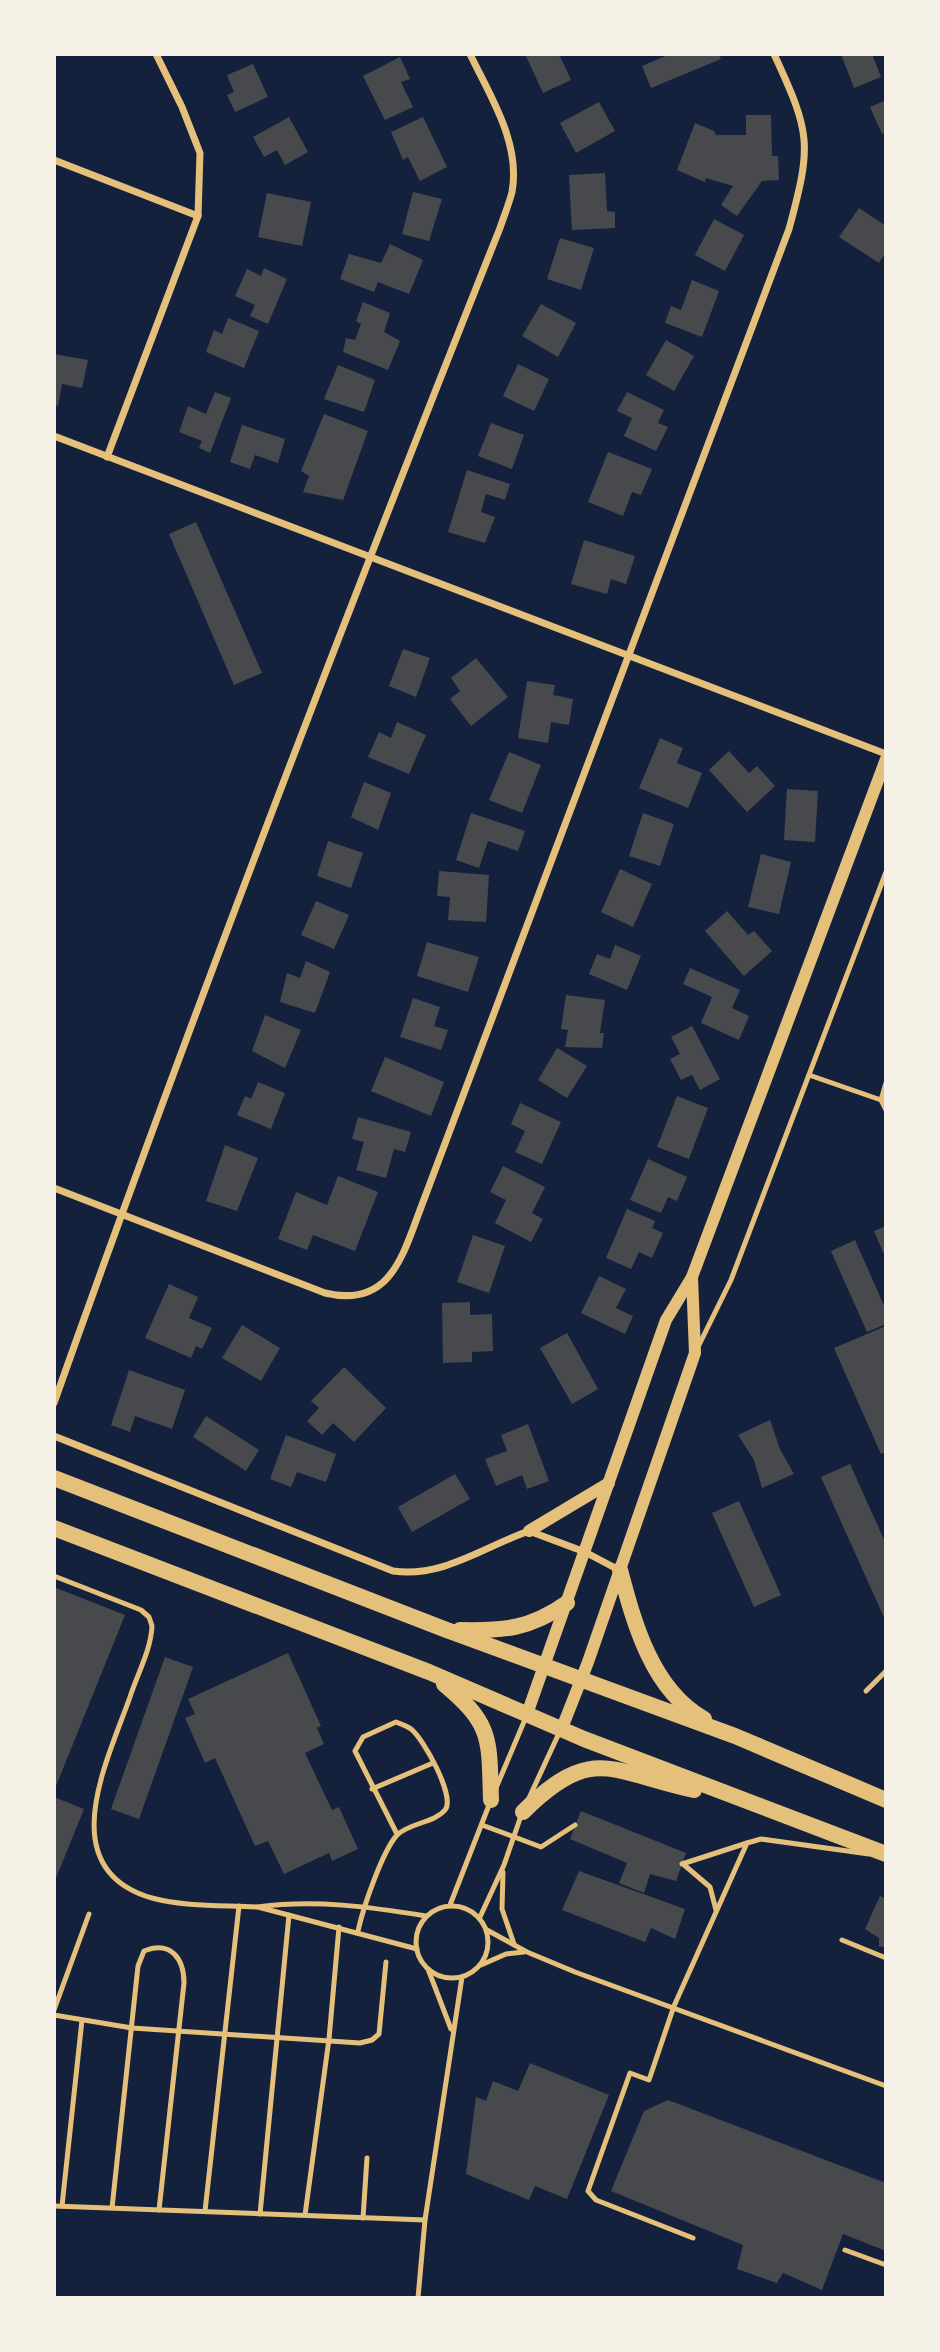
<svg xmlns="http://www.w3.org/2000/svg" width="940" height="2352" font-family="'Playfair Display',serif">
  <rect width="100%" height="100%" fill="#14213d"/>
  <g fill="#48494c">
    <polygon points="525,54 559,54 571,80 543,93"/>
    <polygon points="670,54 719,54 721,59 651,88 642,66"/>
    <polygon points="841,54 872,54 881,77 854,88"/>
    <polygon points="400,57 410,79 401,82 413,107 385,120 363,76"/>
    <polygon points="253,64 268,97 235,112 227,95 234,92 227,75"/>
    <polygon points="886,100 886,132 882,134 870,107"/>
    <polygon points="599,102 615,131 576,153 560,123"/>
    <polygon points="746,115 771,115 772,156 778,156 779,180 762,181 737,216 721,205 733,186 706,178 705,182 677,170 695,123 714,131 716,135 746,135"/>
    <polygon points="289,117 308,152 285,165 277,150 264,157 253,137"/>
    <polygon points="423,117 447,167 420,181 408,157 403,160 391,132"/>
    <polygon points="605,173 607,211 615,212 615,228 572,230 569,175"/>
    <polygon points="413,192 442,199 429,241 402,234"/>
    <polygon points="267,193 311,202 302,246 258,237"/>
    <polygon points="859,208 886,226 886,252 879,263 839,237"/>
    <polygon points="714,219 744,235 725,271 695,255"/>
    <polygon points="560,238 594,248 581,290 547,279"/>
    <polygon points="390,244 423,260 409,294 378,282 374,292 340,279 349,254 381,263"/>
    <polygon points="264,268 287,279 268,324 250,316 255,305 235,296 247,269 261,276"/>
    <polygon points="692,280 719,291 702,337 665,323 671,306 681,310"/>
    <polygon points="363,302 390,313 384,332 400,341 388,370 343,352 346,338 355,340 361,324 356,321"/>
    <polygon points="541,304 576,323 558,357 522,336"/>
    <polygon points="228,318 259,331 244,368 206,352 214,330 222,334"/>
    <polygon points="666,340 694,356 674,391 646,375"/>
    <polygon points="54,354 88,360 82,388 62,384 58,406 54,405"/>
    <polygon points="518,364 549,379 534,411 503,396"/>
    <polygon points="338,365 375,380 364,412 324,399"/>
    <polygon points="215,392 231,398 210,453 199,448 202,441 179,432 188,406 206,414"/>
    <polygon points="627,392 664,410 658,423 668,427 656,451 624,436 632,418 617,411"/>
    <polygon points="324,414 368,431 343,500 303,492 309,476 301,471"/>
    <polygon points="491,423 524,435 512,469 478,456"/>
    <polygon points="242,425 285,439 278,463 255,455 250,469 230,462"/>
    <polygon points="608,452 652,469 641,495 632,492 623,516 588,502"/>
    <polygon points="467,470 510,484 505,500 486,494 481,512 495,517 485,543 448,532"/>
    <polygon points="196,522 262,673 234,685 169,534"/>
    <polygon points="584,540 635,556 626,584 611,579 607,594 571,584"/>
    <polygon points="403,649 430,658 416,697 389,686"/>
    <polygon points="476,658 508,697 471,726 450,699 460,691 451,678"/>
    <polygon points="527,681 555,685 553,695 573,699 569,725 551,722 548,743 518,738"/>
    <polygon points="397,722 426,735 409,774 368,757 379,732 391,738"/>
    <polygon points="660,738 683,748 677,763 702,773 688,808 639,788"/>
    <polygon points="729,751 749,773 757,766 775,786 747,812 709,770"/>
    <polygon points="509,752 541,765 522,813 489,800"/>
    <polygon points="364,782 391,793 378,830 351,817"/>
    <polygon points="787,789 818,791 815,842 784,840"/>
    <polygon points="471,813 525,831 518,851 488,841 479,868 456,860"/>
    <polygon points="643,813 674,824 660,866 629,856"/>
    <polygon points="328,841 363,853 351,888 317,876"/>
    <polygon points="761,854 791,862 779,914 748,907"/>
    <polygon points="620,869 652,884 633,927 601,912"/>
    <polygon points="439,871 489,875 486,922 448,920 450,897 437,896"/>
    <polygon points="316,901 349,915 334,949 301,935"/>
    <polygon points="727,911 748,935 754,931 772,951 744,976 705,931"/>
    <polygon points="427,942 479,957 468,992 417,976"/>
    <polygon points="615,945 641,956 627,990 589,974 597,954 610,959"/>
    <polygon points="306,961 330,972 315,1013 280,1002 287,973 300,978"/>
    <polygon points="690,968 740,990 732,1008 749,1016 739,1040 701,1023 712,997 683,984"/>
    <polygon points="566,995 605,1000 600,1033 604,1033 602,1048 565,1047 568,1030 561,1029"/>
    <polygon points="413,998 440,1007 434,1026 448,1030 441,1050 400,1037"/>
    <polygon points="265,1015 301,1030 285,1068 252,1051"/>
    <polygon points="692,1026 720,1079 700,1090 692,1075 681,1080 670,1059 680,1054 671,1037"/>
    <polygon points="557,1048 587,1066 567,1098 538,1080"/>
    <polygon points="385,1057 444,1082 431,1116 371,1091"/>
    <polygon points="258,1082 285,1093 271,1129 237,1115 245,1096 251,1099"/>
    <polygon points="677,1096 708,1108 689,1159 657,1147"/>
    <polygon points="520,1103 561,1122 542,1164 515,1152 525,1131 511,1124"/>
    <polygon points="358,1117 411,1132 405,1152 394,1149 386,1178 356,1170 364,1142 352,1139"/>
    <polygon points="225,1145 258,1158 237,1211 206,1201"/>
    <polygon points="648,1159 687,1177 677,1201 668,1197 661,1213 630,1200"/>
    <polygon points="503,1166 545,1187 532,1213 543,1219 531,1242 495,1223 506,1200 490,1192"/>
    <polygon points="338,1176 378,1192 355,1251 313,1235 307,1250 278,1239 296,1192 327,1205"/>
    <polygon points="627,1209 655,1221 652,1228 663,1233 652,1258 639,1252 631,1269 606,1258"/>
    <polygon points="886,1226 886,1259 874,1231"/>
    <polygon points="473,1235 505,1246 489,1293 457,1282"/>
    <polygon points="855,1240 886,1310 886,1324 867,1332 831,1251"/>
    <polygon points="599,1276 626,1289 616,1308 633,1316 625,1334 581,1313"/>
    <polygon points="169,1284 198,1297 189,1318 212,1328 202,1349 196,1346 191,1358 145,1338"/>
    <polygon points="470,1302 470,1315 492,1314 493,1351 472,1352 472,1362 443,1363 442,1303"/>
    <polygon points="242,1325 280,1348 261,1381 222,1358"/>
    <polygon points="886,1326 886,1452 881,1454 834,1348"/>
    <polygon points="567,1333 598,1389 572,1404 540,1348"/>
    <polygon points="344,1367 386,1408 354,1442 333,1423 322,1435 307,1421 319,1408 311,1401"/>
    <polygon points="129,1370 185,1390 172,1429 135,1416 130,1432 111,1425"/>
    <polygon points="206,1416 259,1450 246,1471 193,1437"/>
    <polygon points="770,1420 780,1449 794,1474 762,1488 754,1460 738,1435"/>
    <polygon points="528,1424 549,1481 527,1489 522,1475 496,1486 485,1459 507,1451 501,1435"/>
    <polygon points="286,1435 336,1454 326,1482 297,1472 291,1487 270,1479"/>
    <polygon points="850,1464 886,1544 886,1622 821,1477"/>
    <polygon points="455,1474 470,1499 412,1532 398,1507"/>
    <polygon points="739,1501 781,1595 754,1607 712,1513"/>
    <polygon points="54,1587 125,1615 54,1791"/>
    <polygon points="288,1653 321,1726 317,1728 324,1744 305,1753 332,1810 339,1807 358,1849 332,1861 329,1853 284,1874 268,1841 255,1846 215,1758 205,1763 185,1718 195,1714 188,1699"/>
    <polygon points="165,1657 193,1667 139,1819 111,1809"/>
    <polygon points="54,1797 84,1809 54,1883"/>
    <polygon points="581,1811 686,1853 676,1881 650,1874 644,1893 619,1883 627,1863 570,1839"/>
    <polygon points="579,1871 685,1909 675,1939 651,1928 645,1942 562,1910"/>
    <polygon points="880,1896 886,1899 886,1948 879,1946 879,1938 865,1929"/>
    <polygon points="530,2063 609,2095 567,2199 535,2186 529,2200 466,2174 476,2097 486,2101 493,2081 518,2091"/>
    <polygon points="668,2100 886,2183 886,2251 843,2234 822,2290 783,2273 777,2283 737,2269 743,2245 611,2191 644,2111"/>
  </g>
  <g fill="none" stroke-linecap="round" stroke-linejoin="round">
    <g stroke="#e5c07b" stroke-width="5">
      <polyline points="809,1075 881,1100 886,1083"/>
      <polyline points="886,1102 881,1100 886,1110"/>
      <polyline points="698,1347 731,1280 886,872"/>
      <path d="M 54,1576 L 141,1610 L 149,1617 L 152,1626 C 151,1650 137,1675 130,1697 C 107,1762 52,1869 152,1898 C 185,1907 224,1905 258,1907"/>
      <polyline points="866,1691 886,1671"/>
      <polyline points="496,1788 526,1717"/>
      <polyline points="372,1789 433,1763"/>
      <polyline points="529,1798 560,1731"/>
      <polyline points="482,1825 541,1847 575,1825"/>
      <polyline points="682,1864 747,1843"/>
      <polyline points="683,1864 710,1887 716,1910"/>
      <polyline points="503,1872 502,1909 514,1944"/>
      <polyline points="450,1905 491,1800"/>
      <circle cx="452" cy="1942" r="36"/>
      <polyline points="480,1917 504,1865 522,1813"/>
      <polyline points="487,1930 527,1952 575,1972 886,2086"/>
      <path d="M 358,1931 C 363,1908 382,1852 397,1835 C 409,1823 434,1823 445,1810 C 456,1797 423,1738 411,1729 C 407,1726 401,1724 396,1722 L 363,1737 L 355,1751 L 397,1834"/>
      <polyline points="842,1940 886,1958"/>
      <path d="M 417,1949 L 258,1907 C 315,1899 370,1907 426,1916"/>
      <polyline points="481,1965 506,1954 524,1952"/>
      <polyline points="428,1969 451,2029"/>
      <polyline points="54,2010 89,1914"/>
      <polyline points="54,2015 132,2028 360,2043 372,2040 379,2034 386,1962"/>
      <polyline points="54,2206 425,2220"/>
      <polyline points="62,2206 82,2020"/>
      <path d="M 112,2208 L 138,1966 L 144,1951 C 171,1940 184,1959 184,1983 L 159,2210"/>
      <polyline points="205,2211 239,1906"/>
      <polyline points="260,2214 289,1915"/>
      <polyline points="305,2215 329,2039 339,1927"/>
      <polyline points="363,2218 367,2158"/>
      <polyline points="693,2238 596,2200 588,2191 630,2073 649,2080 674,2006 747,1843 761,1839 869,1854"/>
      <polyline points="845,2250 886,2265"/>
      <polyline points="418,2298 425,2220 462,1977"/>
    </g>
    <g stroke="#e5c07b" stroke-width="7">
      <polyline points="54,160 198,216"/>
      <polyline points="54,436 886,754"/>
      <polyline points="107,457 198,216 200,153 182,107 156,54"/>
      <path d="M 54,1188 L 325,1293 C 389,1308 402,1258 420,1210 L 789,229 C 812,144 811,134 774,54"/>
      <path d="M 54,1403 C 194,1008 345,617 500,228 C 504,216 509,204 512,192 C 521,143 490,96 470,54"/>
      <path d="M 54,1436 L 393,1571 C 443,1578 483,1547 529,1531 L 585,1552 L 619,1570"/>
    </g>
    <g stroke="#e5c07b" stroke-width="12">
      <polyline points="529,1531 609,1483"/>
      <polyline points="527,1714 666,1320 692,1277 886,759"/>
      <polyline points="562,1728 588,1662 695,1353 692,1277"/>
    </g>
    <g stroke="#e5c07b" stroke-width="16">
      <polyline points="54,1478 444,1629 735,1736 886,1800"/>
      <polyline points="54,1528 429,1672 584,1739 886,1854"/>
      <path d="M 620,1570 C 634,1623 652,1690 704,1719"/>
      <path d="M 460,1630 C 504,1631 530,1629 567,1603"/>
      <path d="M 444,1684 C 493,1725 489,1739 491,1800"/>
      <path d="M 523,1812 C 592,1743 611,1772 694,1790"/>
    </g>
  </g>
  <rect width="940" height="2352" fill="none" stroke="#f6f1e7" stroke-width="112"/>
</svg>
